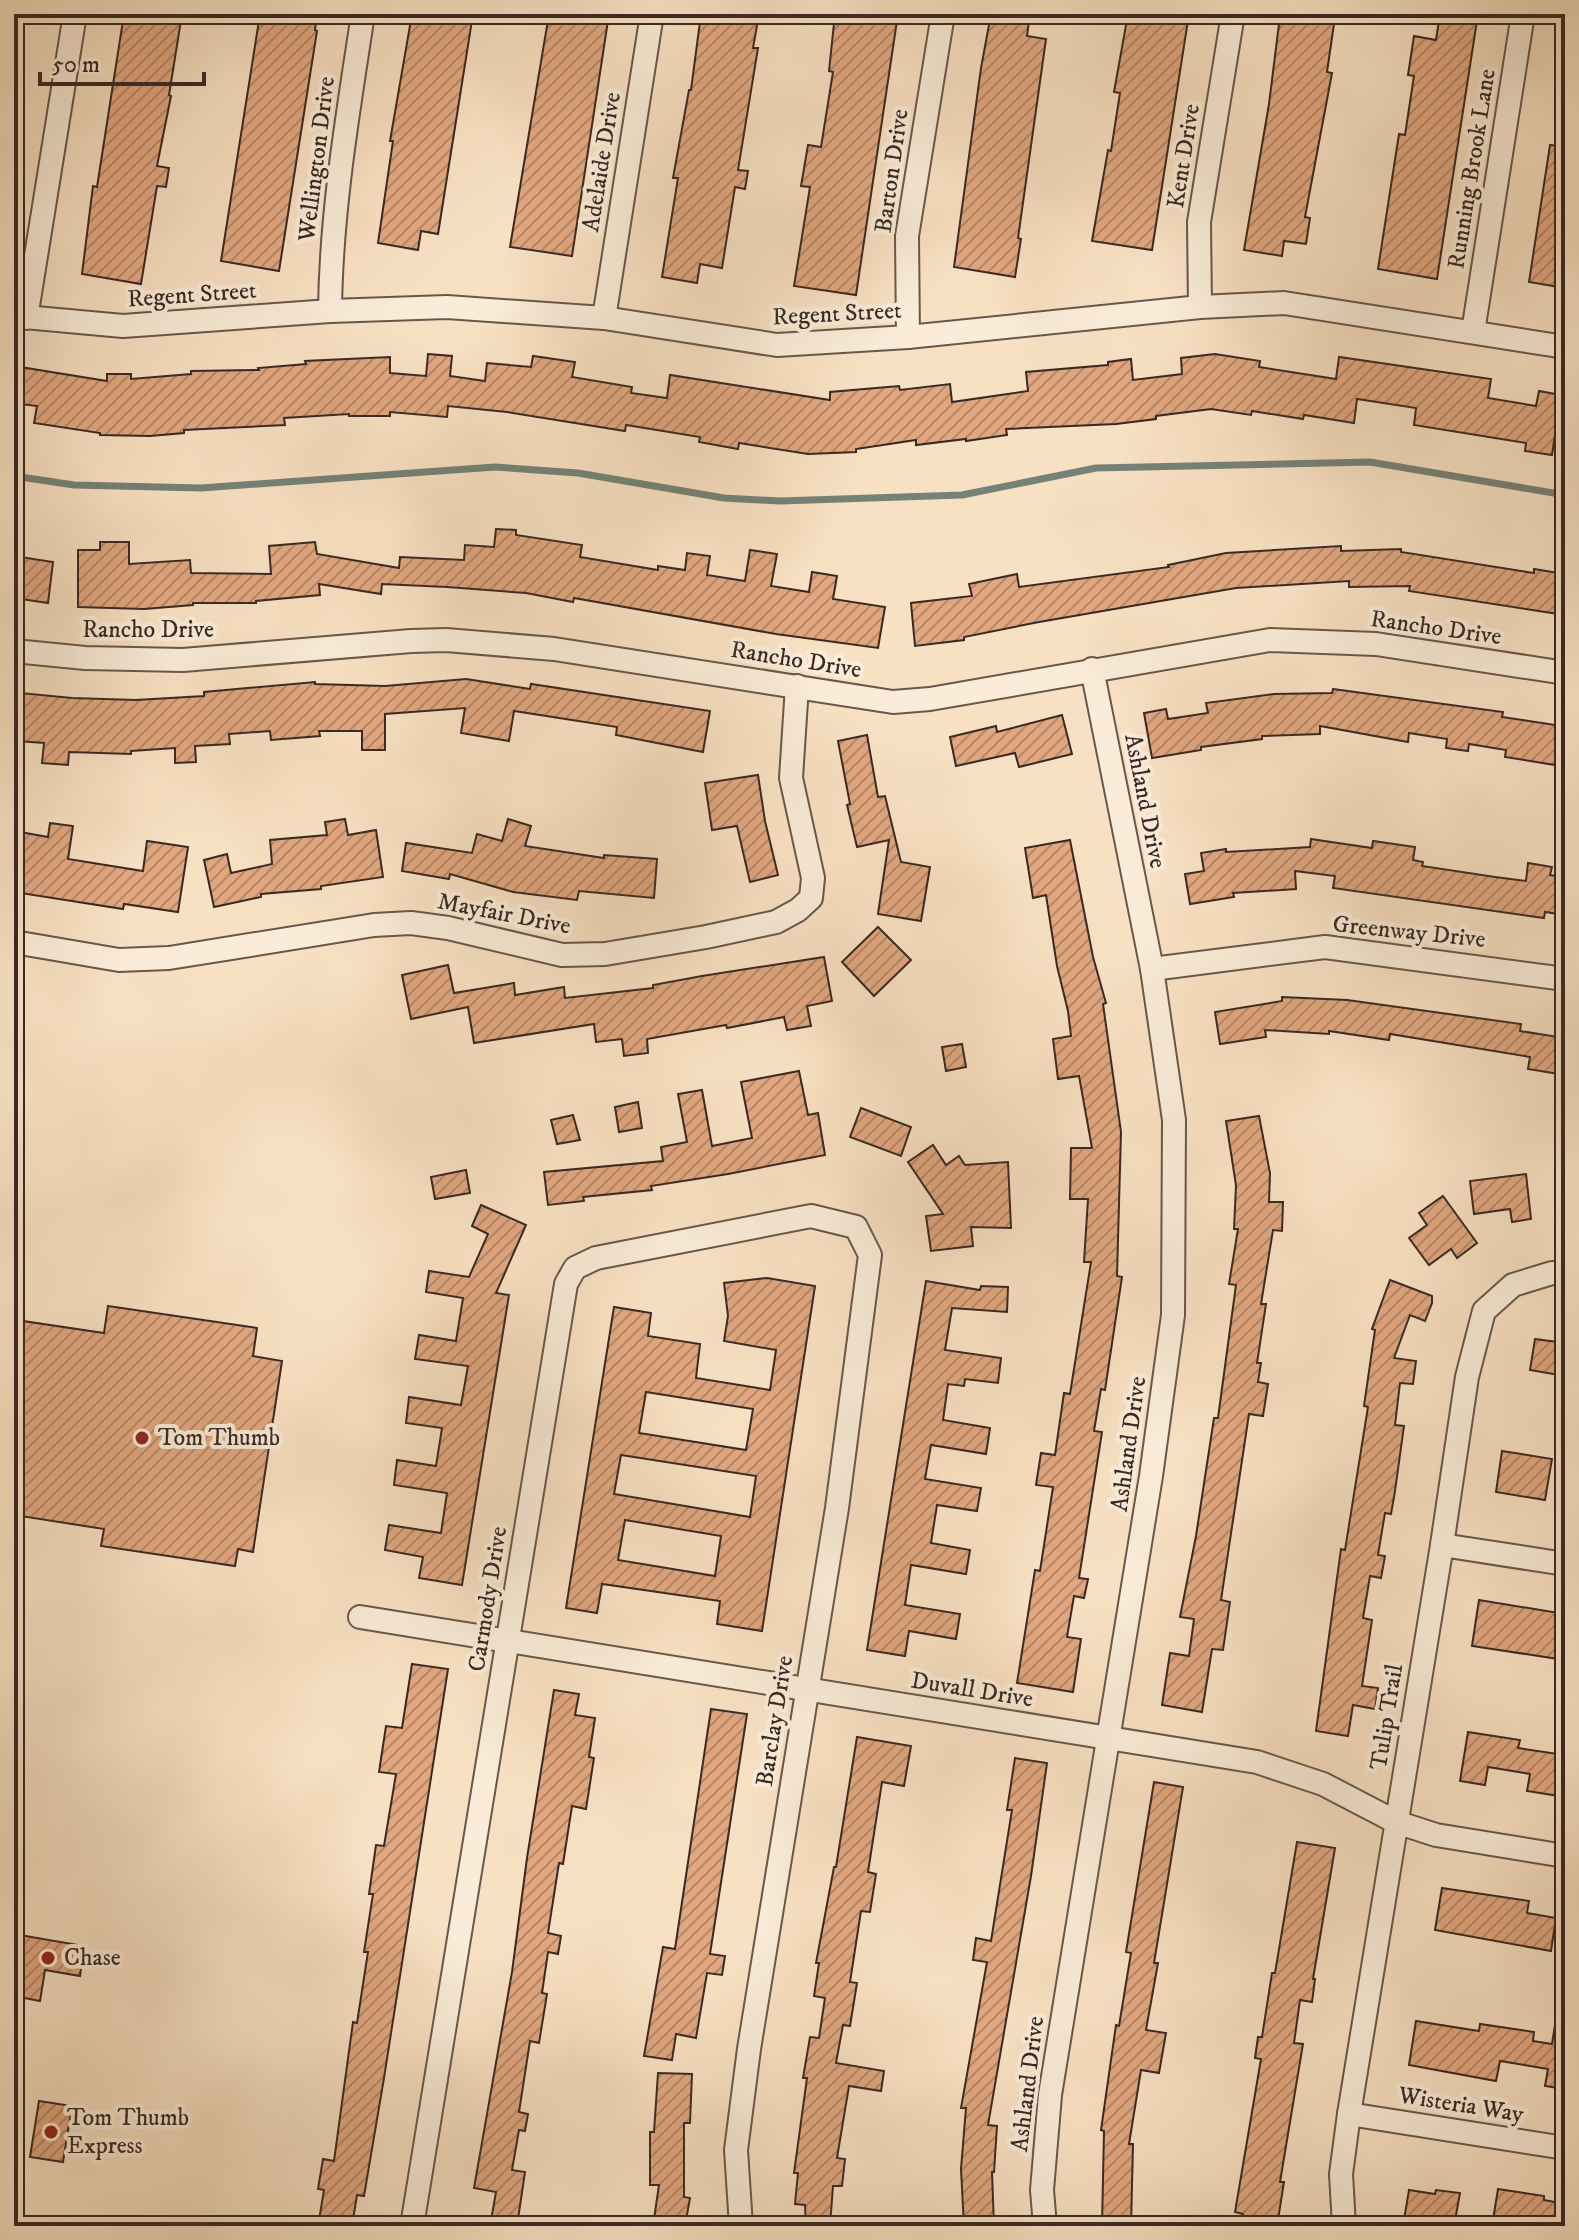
<svg xmlns="http://www.w3.org/2000/svg" width="1579" height="2240" font-family="'IM FELL DW Pica',serif">
  <defs>
    <pattern id="building-hatch" width="6" height="6" patternUnits="userSpaceOnUse" patternTransform="scale(2)"><rect width="6" height="6" fill="#e2a77f"/><path d="M-1 1l2-2M0 6l6-6M5 7l2-2" fill="none" stroke="#b88868"/></pattern>
  </defs>
  <rect width="100%" height="100%" fill="#f8e1c3"/>
  <filter id="stains"><feTurbulence type="fractalNoise" baseFrequency=".0025" numOctaves="4"/><feColorMatrix values="0 0 0 0 .2 0 0 0 0 .09 0 0 0 0 .02 0 0 0 .5 -.17"/></filter>
  <radialGradient id="worn" r=".72"><stop offset=".6" stop-color="#630" stop-opacity="0"/><stop offset="1" stop-color="#630" stop-opacity=".3"/></radialGradient>
  <g fill="none" stroke-linecap="round" stroke-linejoin="round">
    <polyline stroke="#758277" stroke-width="7" points="14,476 74,485 201,488 495,467 578,473 724,498 780,501 962,495 1096,468 1370,462 1565,495"/>
  </g>
  <g fill="url(#building-hatch)" stroke="#382924" stroke-width="2" fill-rule="evenodd">
    <polygon points="124,14 182,14 169,95 171,96 157,166 169,168 166,187 157,186 141,284 82,274 93,186 97,187"/>
    <polygon points="260,14 317,14 315,30 317,31 279,271 221,261"/>
    <polygon points="412,14 473,14 438,234 421,231 418,250 378,243 393,141 390,141"/>
    <polygon points="549,14 609,14 572,256 510,247"/>
    <polygon points="701,14 759,14 753,48 758,48 738,170 748,171 745,189 735,187 722,268 700,264 697,283 662,277 678,178 673,178 689,90 691,90"/>
    <polygon points="835,14 898,14 856,295 794,286 810,187 801,186 808,145 821,147 833,72 829,71"/>
    <polygon points="991,14 1030,14 1027,36 1046,39 1018,238 1021,239 1015,277 954,267 981,68"/>
    <polygon points="1128,14 1189,14 1152,250 1092,241 1108,150 1111,151 1120,93 1114,92"/>
    <polygon points="1440,14 1478,14 1437,279 1378,269 1399,134 1405,135 1414,76 1408,75 1414,36 1436,40"/>
    <polygon points="1280,16 1334,24 1327,72 1332,73 1305,217 1310,218 1306,244 1284,241 1282,256 1244,250 1269,104"/>
    <polygon points="1550,145 1565,147 1565,288 1529,282"/>
    <polygon points="428,354 452,356 450,376 485,381 487,363 531,367 533,356 575,362 572,377 632,387 631,393 667,398 670,375 830,400 830,392 899,386 900,390 950,384 952,402 1028,391 1026,372 1108,365 1108,362 1131,359 1133,380 1182,374 1181,358 1215,354 1260,361 1259,367 1336,379 1339,357 1491,379 1488,398 1536,406 1539,391 1561,395 1552,455 1525,451 1526,443 1414,425 1416,408 1357,399 1354,423 1304,415 1303,419 1252,411 1251,415 1211,409 1156,416 1156,419 1116,424 1006,429 1007,435 966,441 966,439 916,445 916,440 856,449 856,452 808,454 739,443 738,449 699,442 700,437 626,425 625,431 507,412 448,406 447,417 390,412 390,416 349,416 349,414 284,418 285,425 184,430 184,433 150,436 100,435 100,433 34,423 37,406 14,403 14,366 107,381 107,374 131,374 131,379 191,374 191,371 259,370 258,368 306,364 305,361 390,357 390,373 426,376"/>
    <polygon points="496,529 516,530 516,535 582,545 580,557 658,570 658,566 685,570 687,553 710,556 707,575 745,581 750,550 777,554 771,586 809,592 812,572 837,576 833,599 885,607 878,648 776,634 574,598 573,602 526,593 447,587 382,584 381,594 319,584 320,595 256,601 256,603 193,603 193,605 144,609 78,607 78,550 100,550 100,542 129,542 129,564 190,560 191,573 271,574 269,546 315,542 317,554 399,568 400,557 464,560 465,545 494,547"/>
    <polygon points="1341,546 1341,551 1401,549 1401,552 1534,573 1534,569 1565,574 1565,615 1409,591 1410,586 1349,587 1349,581 1236,588 1039,622 964,637 964,640 915,646 911,603 972,596 969,584 1017,574 1019,587 1169,567 1168,565 1226,553"/>
    <polygon points="14,556 53,562 48,603 14,598"/>
    <polygon points="466,679 530,689 531,684 710,711 703,752 616,735 617,727 514,711 509,741 461,733 465,708 385,714 385,750 362,750 362,731 319,731 320,736 271,740 270,731 229,734 230,744 195,746 196,762 175,763 175,748 131,751 131,754 69,752 68,765 42,763 44,743 18,741 21,693 72,698 136,700 204,696 204,692 315,682 315,684 385,686"/>
    <polygon points="1333,689 1503,712 1502,717 1562,726 1555,765 1505,757 1506,750 1469,744 1468,751 1446,748 1447,739 1409,733 1408,742 1320,726 1320,734 1262,736 1262,739 1201,747 1201,750 1152,758 1144,713 1166,709 1168,719 1208,713 1206,703 1274,694 1332,693"/>
    <polygon points="1062,715 1072,754 1019,767 1015,753 956,766 950,737 996,726 997,732"/>
    <polygon points="867,735 878,797 885,796 901,862 930,867 921,921 878,914 889,840 857,847 847,805 850,804 838,741"/>
    <polygon points="758,775 765,821 778,875 750,882 737,826 712,830 705,783"/>
    <polygon points="345,819 348,835 376,830 383,877 321,886 321,889 261,894 261,897 214,907 204,860 227,854 231,873 272,864 270,840 327,835 325,822"/>
    <polygon points="508,819 531,826 525,846 604,858 604,855 657,859 654,898 579,891 577,900 513,892 450,874 449,879 402,871 406,843 472,853 477,834 502,841"/>
    <polygon points="50,823 73,826 68,859 143,871 147,841 188,847 178,912 124,904 123,909 14,892 14,873 20,832 48,837"/>
    <polygon points="1311,839 1372,848 1373,841 1415,847 1413,860 1423,862 1422,866 1495,877 1526,881 1528,863 1552,867 1550,875 1565,878 1565,915 1545,912 1544,918 1333,888 1335,876 1295,871 1296,889 1233,893 1234,897 1190,904 1185,874 1204,871 1201,853 1226,849 1226,852 1310,847"/>
    <polygon points="1070,840 1093,957 1106,1003 1103,1004 1121,1132 1117,1276 1122,1277 1105,1390 1101,1389 1094,1431 1102,1432 1079,1578 1088,1579 1084,1598 1074,1596 1067,1637 1081,1639 1073,1692 1017,1683 1035,1570 1040,1571 1053,1487 1036,1485 1041,1453 1055,1455 1064,1393 1070,1394 1091,1262 1084,1262 1088,1199 1070,1199 1071,1148 1092,1148 1079,1076 1058,1079 1053,1039 1071,1036 1068,1011 1057,966 1046,895 1033,898 1025,848"/>
    <polygon points="878,927 911,960 874,996 842,962"/>
    <polygon points="824,957 832,1001 807,1006 811,1026 787,1030 784,1017 727,1028 726,1025 647,1039 648,1053 624,1056 622,1039 596,1042 594,1024 474,1043 468,1007 411,1019 402,975 448,965 454,993 514,983 515,995 564,987 565,998 653,988 653,985 702,976"/>
    <polygon points="1282,997 1347,1000 1521,1024 1520,1031 1565,1038 1565,1075 1528,1069 1530,1057 1390,1034 1389,1040 1329,1031 1329,1034 1265,1030 1266,1037 1220,1044 1215,1012 1282,1001"/>
    <polygon points="962,1044 966,1067 946,1071 942,1047"/>
    <polygon points="799,1071 808,1115 818,1113 825,1155 728,1174 651,1186 652,1190 583,1197 584,1201 548,1205 544,1172 663,1161 661,1147 687,1142 678,1094 702,1090 712,1146 752,1138 741,1082"/>
    <polygon points="638,1102 642,1128 619,1132 615,1107"/>
    <polygon points="861,1108 911,1127 901,1156 850,1137"/>
    <polygon points="573,1115 580,1140 557,1144 551,1120"/>
    <polygon points="1259,1116 1270,1173 1269,1202 1283,1202 1282,1231 1273,1230 1261,1304 1266,1304 1257,1363 1261,1363 1258,1382 1268,1384 1263,1416 1249,1414 1221,1600 1230,1602 1223,1650 1212,1649 1202,1712 1162,1705 1170,1653 1189,1656 1194,1619 1180,1617 1196,1536 1214,1418 1218,1418 1236,1285 1229,1284 1238,1229 1234,1229 1236,1185 1226,1121"/>
    <polygon points="933,1145 946,1165 959,1156 965,1165 1008,1162 1011,1228 971,1227 973,1246 931,1251 926,1216 943,1214 908,1162"/>
    <polygon points="466,1170 470,1193 435,1199 431,1177"/>
    <polygon points="1526,1174 1531,1219 1512,1222 1510,1209 1474,1214 1470,1181"/>
    <polygon points="1443,1196 1477,1243 1457,1258 1451,1249 1429,1265 1409,1238 1427,1225 1419,1213"/>
    <polygon points="481,1205 526,1225 496,1293 509,1295 462,1585 419,1578 423,1557 385,1550 389,1525 441,1533 447,1493 394,1485 397,1460 436,1466 442,1428 406,1423 409,1397 461,1405 468,1366 415,1359 419,1335 456,1341 463,1298 426,1292 429,1271 469,1277 488,1234 472,1226"/>
    <path d="M 767,1278 L 815,1286 L 762,1631 L 717,1624 L 720,1601 L 602,1584 L 597,1613 L 566,1608 L 614,1307 L 651,1313 L 648,1336 L 700,1344 L 696,1378 L 770,1390 L 776,1350 L 724,1341 L 728,1316 L 724,1283 ZM 646,1392 L 753,1409 L 746,1450 L 639,1433 ZM 621,1455 L 756,1476 L 750,1517 L 614,1494 ZM 625,1520 L 721,1536 L 715,1576 L 618,1560 Z"/>
    <polygon points="1390,1280 1432,1296 1432,1303 1425,1321 1410,1315 1394,1358 1416,1361 1413,1384 1400,1383 1395,1425 1404,1426 1395,1491 1391,1514 1385,1513 1378,1555 1385,1556 1381,1578 1370,1576 1363,1618 1372,1620 1362,1686 1378,1688 1375,1709 1353,1705 1348,1736 1316,1731 1341,1549 1345,1550 1368,1407 1364,1406 1375,1330 1372,1329"/>
    <polygon points="926,1281 980,1290 981,1286 1008,1287 1007,1312 952,1308 945,1350 1001,1358 998,1383 965,1379 964,1386 948,1384 943,1420 990,1428 986,1454 931,1445 925,1479 981,1488 977,1511 937,1505 931,1543 970,1550 966,1574 911,1565 905,1605 960,1614 956,1639 909,1631 905,1656 867,1650"/>
    <polygon points="108,1306 257,1328 253,1356 282,1361 253,1552 238,1549 235,1566 101,1546 104,1529 14,1515 16,1320 104,1333"/>
    <polygon points="1535,1339 1565,1343 1565,1376 1530,1370"/>
    <polygon points="1502,1451 1552,1459 1545,1500 1496,1492"/>
    <polygon points="1479,1600 1565,1614 1565,1660 1472,1646"/>
    <polygon points="412,1664 448,1669 384,2078 364,2196 357,2195 352,2226 318,2226 324,2190 318,2189 323,2159 334,2161 353,2022 357,2023 368,1952 364,1952 373,1894 369,1894 376,1845 384,1846 396,1774 379,1772 386,1726 402,1728"/>
    <polygon points="554,1690 579,1694 575,1715 595,1718 589,1757 594,1758 586,1809 572,1806 563,1864 559,1863 548,1933 561,1936 558,1954 548,1952 542,1993 547,1994 539,2043 530,2041 519,2112 528,2114 525,2131 519,2130 512,2170 525,2172 517,2226 490,2226 496,2192 474,2188 512,1972 527,1858"/>
    <polygon points="711,1709 747,1714 710,1954 725,1956 722,1975 707,1973 696,2038 676,2034 672,2060 644,2056 663,1947 675,1949"/>
    <polygon points="1468,1732 1520,1740 1518,1748 1565,1755 1565,1797 1527,1791 1530,1774 1488,1767 1485,1785 1460,1781"/>
    <polygon points="857,1737 911,1746 904,1786 882,1782 868,1872 876,1874 870,1912 861,1911 850,1982 857,1983 850,2026 843,2025 836,2063 884,2071 881,2091 849,2086 837,2158 845,2159 842,2186 833,2186 830,2226 806,2226 805,2205 795,2204 798,2173 794,2173 807,2078 803,2078 810,2037 819,2038 825,1998 814,1996 819,1963 816,1963 834,1867 836,1867"/>
    <polygon points="1015,1758 1047,1763 1031,1876 988,2125 997,2126 994,2172 992,2172 994,2226 964,2226 961,2169 966,2108 961,2108 987,1962 973,1960 976,1938 991,1941 1012,1810 1007,1810"/>
    <polygon points="1154,1782 1183,1787 1154,1963 1158,1963 1146,2030 1166,2033 1159,2073 1141,2070 1129,2144 1133,2144 1131,2226 1102,2226 1104,2131 1101,2130 1116,2025 1119,2026 1131,1953 1126,1952"/>
    <polygon points="1297,1842 1335,1848 1313,1979 1315,1979 1312,2002 1300,2000 1294,2043 1303,2044 1280,2182 1284,2182 1277,2226 1241,2226 1243,2214 1235,2212 1261,2059 1255,2058 1258,2037 1262,2037 1272,1973 1275,1973"/>
    <polygon points="1442,1888 1529,1901 1527,1913 1556,1918 1551,1951 1435,1930"/>
    <polygon points="14,1934 84,1946 80,1976 45,1970 40,2001 14,1996"/>
    <polygon points="1416,2021 1479,2031 1480,2024 1534,2032 1533,2041 1552,2044 1555,2025 1565,2026 1565,2089 1545,2086 1548,2069 1500,2061 1496,2081 1409,2065"/>
    <polygon points="658,2073 692,2074 690,2123 684,2123 684,2197 690,2198 685,2226 653,2226 659,2185 650,2185 650,2132 654,2132"/>
    <polygon points="39,2101 72,2106 63,2162 30,2157"/>
    <polygon points="1498,2189 1544,2196 1544,2200 1565,2204 1565,2226 1492,2226"/>
    <polygon points="1409,2190 1435,2194 1436,2190 1460,2193 1454,2226 1403,2226"/>
  </g>
  <g fill="none" stroke-linecap="round" stroke-linejoin="round">
    <g stroke="#68574c" stroke-width="26">
      <g id="street">
        <polyline points="1200,307 1199,222 1233,14"/>
        <path d="M 330,311 C 331,211 348,113 363,14"/>
        <polyline points="14,316 123,326 330,311 447,307 604,318 777,345 908,337 1200,307 1284,303 1565,347"/>
        <polyline points="26,318 75,14"/>
        <polyline points="604,318 652,14"/>
        <polyline points="1473,332 1523,14"/>
        <polyline points="908,337 907,236 943,14"/>
        <polyline points="14,651 85,658 183,660 411,641 446,640 554,649 893,702 930,699 1270,640 1376,644 1565,673"/>
        <polyline points="14,942 119,960 169,958 374,925 411,923 448,928 562,955 605,954 706,937 776,922 798,910 811,898 813,878 791,778 797,686"/>
        <polyline points="1152,969 1325,947 1565,979"/>
        <polyline points="1442,1545 1565,1564"/>
        <polyline points="360,1617 1257,1762 1323,1784 1396,1822 1436,1835 1565,1856"/>
        <polyline points="1349,2114 1565,2148"/>
        <polyline points="412,2226 566,1284 575,1268 596,1258 811,1216 856,1227 870,1255 837,1508 749,2049 736,2150 741,2226"/>
        <polyline points="1045,2226 1042,2190 1050,2095 1151,1476 1173,1315 1174,1120 1152,969 1092,669"/>
        <polyline points="1344,2226 1341,2174 1349,2114 1442,1545 1467,1377 1484,1311 1513,1285 1552,1273 1565,1273"/>
      </g>
    </g>
    <use href="#street" stroke="#faecd8" stroke-width="22"/>
  </g>
  <g fill="#8f2418" stroke="#faecd8" stroke-width="3">
    <circle cx="142" cy="1438" r="8"/>
    <circle cx="48" cy="1958" r="8"/>
    <circle cx="51" cy="2132" r="8"/>
  </g>
  <g text-anchor="middle" dominant-baseline="central" stroke-width="8" stroke-linejoin="round" paint-order="stroke">
    <g font-size="24" fill="#382924" stroke="#faecd8">
      <text transform="translate(1184 156) rotate(-81)">Kent Drive</text>
      <text transform="translate(317 159) rotate(-83)">Wellington Drive</text>
      <text transform="translate(602 162) rotate(-81)">Adelaide Drive</text>
      <text transform="translate(1472 169) rotate(-81)">Running Brook Lane</text>
      <text transform="translate(892 171) rotate(-82)">Barton Drive</text>
      <text transform="translate(192 295) rotate(-4)">Regent Street</text>
      <text transform="translate(837 314) rotate(-3)">Regent Street</text>
      <text transform="translate(1436 628) rotate(8)">Rancho Drive</text>
      <text x="148" y="630">Rancho Drive</text>
      <text transform="translate(796 660) rotate(9)">Rancho Drive</text>
      <text transform="translate(1145 801) rotate(79)">Ashland Drive</text>
      <text transform="translate(504 914) rotate(11)">Mayfair Drive</text>
      <text transform="translate(1409 932) rotate(6)">Greenway Drive</text>
      <text transform="translate(1129 1444) rotate(-82)">Ashland Drive</text>
      <text transform="translate(488 1599) rotate(-81)">Carmody Drive</text>
      <text transform="translate(972 1690) rotate(9)">Duvall Drive</text>
      <text transform="translate(1387 1717) rotate(-81)">Tulip Trail</text>
      <text transform="translate(775 1721) rotate(-81)">Barclay Drive</text>
      <text transform="translate(1028 2084) rotate(-83)">Ashland Drive</text>
      <text transform="translate(1461 2105) rotate(9)">Wisteria Way</text>
    </g>
    <g font-size="24" fill="#382924" stroke="#faecd8" text-anchor="start">
      <text x="158" y="1438">Tom Thumb</text>
      <text x="64" y="1958">Chase</text>
      <text x="67" y="2118">Tom Thumb<tspan x="67" dy="28">Express</tspan></text>
    </g>
  </g>
  <rect width="1579" height="2240" fill="none" stroke="#f8e1c3" stroke-width="48"/>
  <rect x="16" y="16" width="1547" height="2208" fill="none" stroke="#382924" stroke-width="4"/>
  <rect x="24" y="24" width="1531" height="2192" fill="none" stroke="#382924" stroke-width="2"/>
  <path d="M40 72v12h164v-12" fill="none" stroke="#382924" stroke-width="4"/>
  <text x="52" y="72" font-size="24" fill="#382924" stroke="#faecd8" stroke-width="6" paint-order="stroke">50 m</text>
  <rect width="100%" height="100%" filter="url(#stains)"/>
  <rect width="100%" height="100%" fill="url(#worn)"/>
</svg>
